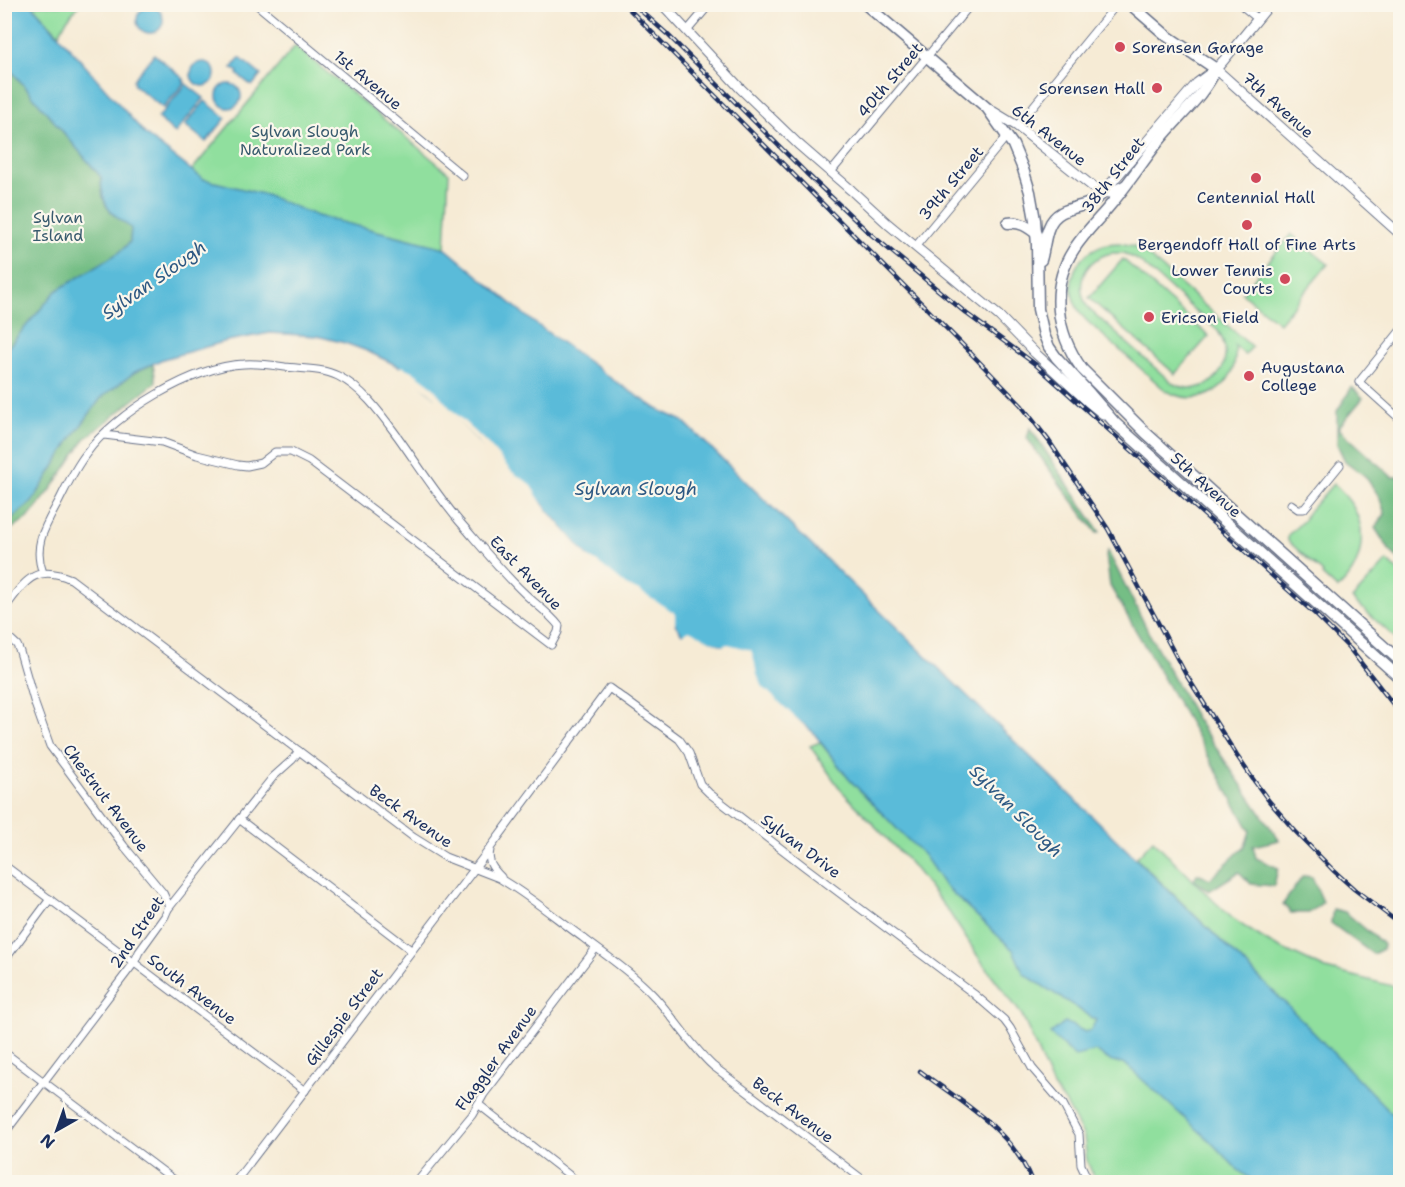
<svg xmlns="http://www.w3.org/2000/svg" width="1405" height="1187" font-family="'Shantell Sans',sans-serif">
  <rect width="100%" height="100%" fill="#fbf7ec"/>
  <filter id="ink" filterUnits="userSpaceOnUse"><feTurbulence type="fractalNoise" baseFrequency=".0167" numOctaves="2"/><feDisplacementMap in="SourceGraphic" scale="12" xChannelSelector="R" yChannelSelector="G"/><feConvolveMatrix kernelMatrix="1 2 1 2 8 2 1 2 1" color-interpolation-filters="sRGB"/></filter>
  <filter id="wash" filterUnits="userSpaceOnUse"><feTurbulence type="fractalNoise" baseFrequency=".008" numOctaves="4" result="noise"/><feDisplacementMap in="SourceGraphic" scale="24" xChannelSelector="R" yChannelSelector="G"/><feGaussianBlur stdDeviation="1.35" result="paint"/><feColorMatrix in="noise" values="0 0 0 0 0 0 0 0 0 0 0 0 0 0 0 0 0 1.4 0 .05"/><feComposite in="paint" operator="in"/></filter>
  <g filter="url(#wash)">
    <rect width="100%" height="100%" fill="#f6ebd5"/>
    <g fill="#90df9e" stroke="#56877e" stroke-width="1.5" fill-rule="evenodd">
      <polygon points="32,5 79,5 66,21 59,34"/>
      <polygon points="295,46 449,173 445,248 317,216 265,195 203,179 192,170"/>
      <polygon points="1291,234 1328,264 1279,323 1242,293"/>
      <path d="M 1120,243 L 1134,246 L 1146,254 L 1252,347 L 1245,355 L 1235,346 C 1240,387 1201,410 1166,391 L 1087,321 C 1055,289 1076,242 1120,243 ZM 1112,253 L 1124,253 L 1139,261 L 1218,331 C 1240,364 1208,402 1172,383 L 1089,309 C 1073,285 1084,259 1112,253 Z"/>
      <polygon points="1123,259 1209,336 1175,374 1089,298"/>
      <path d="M 1333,484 C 1340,490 1347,497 1352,505 C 1369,532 1362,569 1337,589 L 1322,575 L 1323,573 L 1288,541 L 1288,535 L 1305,519 L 1305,516 Z"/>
      <polygon points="1387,561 1400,573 1400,642 1352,599"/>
      <polygon points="820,742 849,779 903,835 925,855 945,886 1140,1049 1210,1141 1237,1169 1255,1182 1096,1182 1087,1161 1084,1137 1065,1102 1053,1087 1022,1015 979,958 949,912 911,864 841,790 810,746"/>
      <polygon points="1153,840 1214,901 1232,918 1248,929 1272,944 1326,969 1400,988 1400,1120 1389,1111 1284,1002 1136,858"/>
    </g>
    <g fill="#74be85" stroke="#487672" stroke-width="1.5">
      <path d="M 5,63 L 101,177 C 101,207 108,211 131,228 L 130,242 L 120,252 L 56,291 L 5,351 Z"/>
      <polygon points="153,364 156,382 85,439 50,491 29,517 11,529 5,529 8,521 32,502 71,439 101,398 135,372"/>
      <polygon points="1352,387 1363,398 1338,428 1392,477 1400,477 1400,560 1390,551 1375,528 1385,514 1379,496 1365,476 1345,461 1337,444 1337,411"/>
      <polygon points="1030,428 1100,532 1097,533 1062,487 1027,438"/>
      <polygon points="1108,551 1150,635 1197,720 1279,840 1253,846 1256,858 1278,868 1274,886 1251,884 1239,872 1209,891 1194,880 1197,874 1210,879 1245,846 1250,831 1194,731 1110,586 1106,555"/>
      <polygon points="1303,876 1312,877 1323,902 1309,913 1291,913 1283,904"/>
      <polygon points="1333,909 1345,912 1383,944 1383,949 1373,954 1331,923"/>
    </g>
    <g fill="#5abbd9" stroke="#3a759c" stroke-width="1.5">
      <path d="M 5,5 L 32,5 L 146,135 L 203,179 L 266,195 L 317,216 L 445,248 L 532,321 L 616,382 L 657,409 L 683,421 L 1284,1002 L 1389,1111 L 1400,1120 L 1400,1182 L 1255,1182 L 1237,1169 L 1210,1141 L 1124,1063 L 1112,1062 L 1095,1051 L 1075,1056 L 1050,1034 L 1065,1022 L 1085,1032 L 1091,1030 L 1096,1020 L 1024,974 L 1013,950 L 945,886 L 924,855 L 903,835 L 849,779 L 813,732 L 772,700 L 756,682 L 747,652 L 722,646 L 700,637 L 682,634 L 675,624 L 672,614 L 622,584 L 587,556 L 527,486 L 500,465 L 441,402 L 400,367 L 367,351 L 345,343 L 317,336 L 270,333 L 227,341 L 163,359 L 135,372 L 101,398 L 71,439 L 32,502 L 8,521 L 5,527 L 5,351 L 56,291 L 120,252 L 130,242 L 131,228 C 108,211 102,207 101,177 L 5,63 Z"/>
      <circle cx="150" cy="20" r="13"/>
      <polygon points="154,54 184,79 183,80 185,82 163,108 133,84 134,82 133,80"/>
      <polygon points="240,58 261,75 252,86 237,74 238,72 232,68"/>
      <circle cx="203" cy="74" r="12"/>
      <circle cx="229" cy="96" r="12"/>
      <polygon points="186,84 204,98 175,133 158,118"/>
      <polygon points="205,101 226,118 206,142 185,125"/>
    </g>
    <g fill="#f6ebd5">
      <polygon points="401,366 412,371 431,385 450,408 489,445 512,472 529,483 543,505 587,556 596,561 626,585 639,591 675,613 675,623 673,627 669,616 620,587 585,558 539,507 525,488 498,467 477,441 429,392 398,370"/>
      <polygon points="689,630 722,646 728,644 751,650 754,659 757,675 763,687 808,729 807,732 770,702 753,683 744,654 741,652 722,649 699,640 680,636"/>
    </g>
  </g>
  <g filter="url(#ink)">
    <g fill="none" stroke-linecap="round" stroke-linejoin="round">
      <g stroke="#687188" stroke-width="9">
        <g id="street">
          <polyline points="256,4 463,176"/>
          <polyline points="1240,4 1258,19"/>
          <polyline points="687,31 710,4"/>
          <polyline points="1017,126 1117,4"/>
          <polyline points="831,172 971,4"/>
          <polyline points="915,247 1007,136"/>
          <polyline points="1400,331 1359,382 1400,419"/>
          <polyline points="1291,504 1298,509 1304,509 1340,465"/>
          <path d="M 43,573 C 32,545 46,525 59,501 C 67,485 75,468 86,454 C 115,413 193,366 244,364 C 257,363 271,365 285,367 C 302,369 322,368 338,376 C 364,389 381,414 398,437 C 418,465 437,495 459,521 C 480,545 500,570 523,592 C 535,604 549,613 559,626 L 558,632 L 551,645 L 309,461 L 291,452 L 275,452 L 261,463 L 247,466 L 238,465 L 197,455 L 162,442 L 104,435"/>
          <path d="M 4,609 C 25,582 34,563 71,579 L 413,837 L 445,857 L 499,878 L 507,883 C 533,899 557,919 582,937 C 605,955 630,971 650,992 C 673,1015 689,1044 713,1066 L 866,1182"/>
          <polyline points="4,633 17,645 20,652 35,704 50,746 124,846 163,893 169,906 168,909"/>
          <polyline points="239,819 411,950"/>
          <path d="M 490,850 C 487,862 493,869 501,877"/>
          <polyline points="4,865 305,1091"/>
          <polyline points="4,961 50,899"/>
          <polyline points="4,1052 177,1182"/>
          <polyline points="478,1104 578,1182"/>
          <polyline points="4,1134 134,963 139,952 165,916 168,909 273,777 292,760 299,751"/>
          <polyline points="235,1182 485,855 609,688 679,739 689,753 700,784 709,793 805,867 974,994 1004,1020 1010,1028 1032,1068 1063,1104 1076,1129 1079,1134 1081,1165 1089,1182"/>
          <polyline points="417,1182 472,1115 484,1094 596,948"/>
        </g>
      </g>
      <g stroke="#687188" stroke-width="11">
        <g id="secondary">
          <polyline points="662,4 740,88 798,144 851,190 888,224 999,316 1035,353 1088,402 1103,414"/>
          <polyline points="1216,69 1400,234"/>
          <polyline points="989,109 1017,126 1098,191 1109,193 1125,185"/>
          <polyline points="1101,195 1197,83 1216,69 1224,60 1270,4"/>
        </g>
      </g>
      <g stroke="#687188" stroke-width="13">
        <g id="primary">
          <polyline points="865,4 987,108 1013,145 1023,169 1030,192 1035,220 1037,245 1038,309 1044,335 1049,347 1056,357 1090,394 1115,423 1400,678"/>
          <path d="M 1130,4 L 1167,36 L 1216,69 C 1203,97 1178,117 1159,141 C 1143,161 1129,183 1112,203 C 1100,218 1085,232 1074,249 C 1049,287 1056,333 1082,369 L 1146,433 L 1400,661"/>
          <path d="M 1008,223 C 1020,221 1028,227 1037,234"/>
          <path d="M 1041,260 C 1044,251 1045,235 1049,227 C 1055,211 1070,209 1084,205 C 1091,203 1096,199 1101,195"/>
        </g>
      </g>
      <use href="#street" stroke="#fff" stroke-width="7"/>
      <use href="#secondary" stroke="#fff" stroke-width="9"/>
      <use href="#primary" stroke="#fff" stroke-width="10"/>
      <g stroke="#1b2f5e" stroke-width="4.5">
        <g id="rail">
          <polyline points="624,4 957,339 1021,405 1049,441 1108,529 1185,673 1237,756 1255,782 1269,801 1295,831 1333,870 1354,889 1400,924"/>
          <polyline points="640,10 667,34 806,173 867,231 967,314 1035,364 1314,613 1350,649 1400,713"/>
          <path d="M 920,1071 C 962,1103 1013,1130 1032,1182"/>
        </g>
      </g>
      <use href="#rail" stroke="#fbf7ec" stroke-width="2" stroke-dasharray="7" stroke-linecap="butt"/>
    </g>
  </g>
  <g fill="#d1495b" stroke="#fbf7ec" stroke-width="2">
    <circle cx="1120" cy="47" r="6"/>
    <circle cx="1157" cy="88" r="6"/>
    <circle cx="1256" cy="178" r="6"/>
    <circle cx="1247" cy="225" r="6"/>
    <circle cx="1285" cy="279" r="6"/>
    <circle cx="1149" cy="317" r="6"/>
    <circle cx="1249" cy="376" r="6"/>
  </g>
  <g text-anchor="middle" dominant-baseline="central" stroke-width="4.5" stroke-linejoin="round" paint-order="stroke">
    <g font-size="16" fill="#1b2f5e" stroke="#fbf7ec" text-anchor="start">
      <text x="1132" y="47">Sorensen Garage</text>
      <text x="1145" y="88" text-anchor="end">Sorensen Hall</text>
      <text x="1256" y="197" text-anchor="middle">Centennial Hall</text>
      <text x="1247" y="244" text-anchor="middle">Bergendoff Hall of Fine Arts</text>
      <text x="1273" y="270" text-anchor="end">Lower Tennis<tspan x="1273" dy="18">Courts</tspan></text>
      <text x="1161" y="317">Ericson Field</text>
      <text x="1261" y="367">Augustana<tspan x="1261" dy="18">College</tspan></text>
    </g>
    <g font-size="16" fill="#1b2f5e" stroke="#fbf7ec">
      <text transform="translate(368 80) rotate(40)">1st Avenue</text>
      <text transform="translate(890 80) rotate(-50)">40th Street</text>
      <text transform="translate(1278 105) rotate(42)">7th Avenue</text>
      <text transform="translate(1049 135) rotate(38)">6th Avenue</text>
      <text transform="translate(1113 175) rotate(-52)">38th Street</text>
      <text transform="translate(951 183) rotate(-50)">39th Street</text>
      <text transform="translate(1206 485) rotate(42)">5th Avenue</text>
      <text transform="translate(526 573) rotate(46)">East Avenue</text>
      <text transform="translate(106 798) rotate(53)">Chestnut Avenue</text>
      <text transform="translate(411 816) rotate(35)">Beck Avenue</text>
      <text transform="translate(801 846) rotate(37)">Sylvan Drive</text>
      <text transform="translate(137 932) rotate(-56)">2nd Street</text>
      <text transform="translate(192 989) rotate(37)">South Avenue</text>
      <text transform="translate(344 1017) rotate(-53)">Gillespie Street</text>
      <text transform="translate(496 1058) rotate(-54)">Flaggler Avenue</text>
      <text transform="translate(793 1110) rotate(37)">Beck Avenue</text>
    </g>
    <g font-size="16" fill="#385b6e" stroke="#fbf7ec">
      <text x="305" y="131">Sylvan Slough<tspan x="305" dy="18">Naturalized Park</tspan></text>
      <text x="58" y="217">Sylvan<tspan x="58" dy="18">Island</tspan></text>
    </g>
    <g font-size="18" font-style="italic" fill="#2e5983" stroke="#fbf7ec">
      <text transform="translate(154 280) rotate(-35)">Sylvan Slough</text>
      <text x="636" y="489">Sylvan Slough</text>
      <text transform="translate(1016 811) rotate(45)">Sylvan Slough</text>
    </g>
  </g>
  <rect width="1405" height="1187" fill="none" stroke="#fbf7ec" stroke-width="24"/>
  <g transform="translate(57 1130) rotate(220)" stroke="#fbf7ec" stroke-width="4.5" paint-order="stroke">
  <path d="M0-4.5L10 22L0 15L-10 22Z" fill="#1b2f5e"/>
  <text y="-9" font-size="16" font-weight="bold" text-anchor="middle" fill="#1b2f5e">N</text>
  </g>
</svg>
